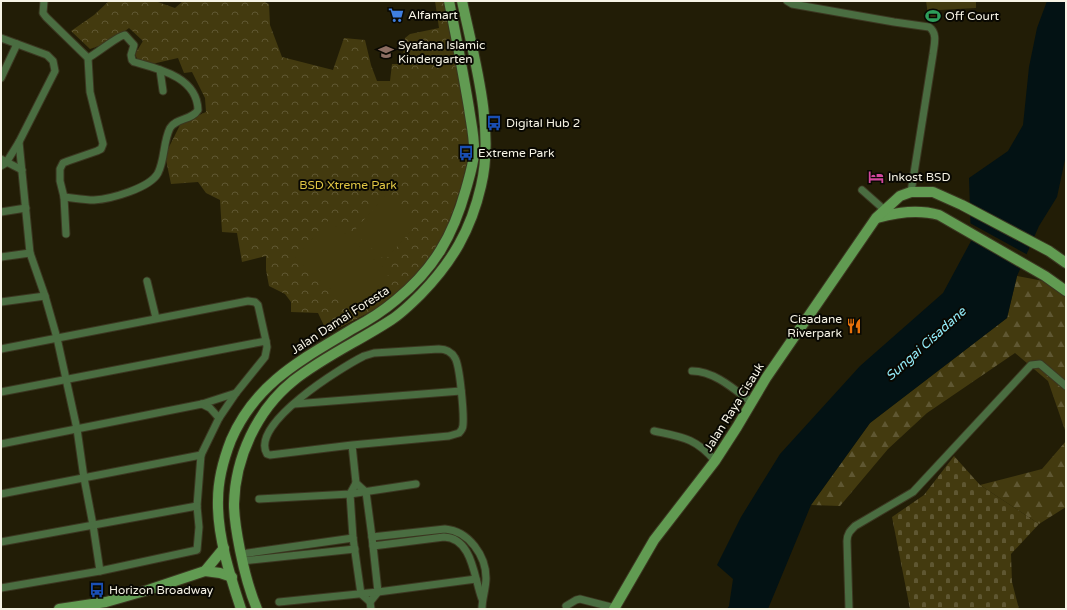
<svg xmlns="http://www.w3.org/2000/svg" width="1067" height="610" font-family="'Varela Round',sans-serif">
  <defs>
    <pattern id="forest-firs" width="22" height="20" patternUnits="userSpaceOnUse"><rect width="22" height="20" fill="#433a0f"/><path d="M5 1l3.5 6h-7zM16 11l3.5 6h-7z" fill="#5f5732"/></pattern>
    <pattern id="cemetery-stones" width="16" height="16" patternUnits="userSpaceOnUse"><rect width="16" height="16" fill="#433a0f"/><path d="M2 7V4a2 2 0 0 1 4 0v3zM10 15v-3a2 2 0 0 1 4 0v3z" fill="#5f5732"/></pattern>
    <pattern id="park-crowns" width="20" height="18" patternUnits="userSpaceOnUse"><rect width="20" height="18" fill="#433a0f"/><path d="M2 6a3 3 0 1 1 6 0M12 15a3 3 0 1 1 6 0" fill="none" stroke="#5f5732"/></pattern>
  </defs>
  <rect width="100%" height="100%" fill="#221d06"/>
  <g fill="url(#forest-firs)">
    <polygon points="1017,276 1049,282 1066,298 1066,433 1048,381 1015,353 927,413 888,449 840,506 811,505 870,423 1007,318"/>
    <polygon points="1066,441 1066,507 1039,524 980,485 1042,469"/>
  </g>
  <polygon fill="url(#cemetery-stones)" points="954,456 980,485 1039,524 1011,554 1012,582 1019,609 910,609 892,517 924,495"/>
  <polygon fill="url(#park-crowns)" points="109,1 155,1 175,8 183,1 263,1 269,4 270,25 282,57 333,70 344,38 365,40 371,65 377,81 390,81 392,64 402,64 405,38 410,34 439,28 435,1 445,1 448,26 468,115 469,155 460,191 446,230 427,267 389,302 328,334 318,313 291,312 291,302 285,294 269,286 266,270 266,256 242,262 237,233 222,232 220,200 206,193 198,182 171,184 165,155 181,123 206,112 205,98 192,72 184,73 178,58 152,64 138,61 135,54 143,41 129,28 110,42 90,49 71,31 94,15"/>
  <g fill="#433a0f">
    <polygon points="926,1 976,1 976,8 939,10 939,22 929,22"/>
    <polygon points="385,196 417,224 385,260 353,232"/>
    <polygon points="329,220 390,273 355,311 295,258"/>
  </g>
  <polygon fill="#031214" points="1047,1 1066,1 1066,155 1057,197 1039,226 1017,276 1007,318 870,423 811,505 768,609 727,609 729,606 733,579 717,565 741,517 780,454 860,366 943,293 971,241 969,178 1008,151 1023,125 1029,67 1037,28"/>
  <polygon fill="#221d06" points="968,222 1028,255 1022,268 969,239"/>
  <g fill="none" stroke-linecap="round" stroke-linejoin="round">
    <g stroke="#3b3721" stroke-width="9">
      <g id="street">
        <polyline points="44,1 43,13 46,17 88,58 90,92 103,144 101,149 97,151 68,161 63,163 60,169 60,181 64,197 66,234"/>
        <path d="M 787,1 L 792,4 L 894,22 L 929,27 C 938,33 934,45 933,54 L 911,192"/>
        <polyline points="1,38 47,55 53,61 55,71 19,142 30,253 45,296 57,338 77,429 84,478 93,525 100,571"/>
        <polyline points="160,70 163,91"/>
        <polyline points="1,78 17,44"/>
        <polyline points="1,159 22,170"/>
        <polyline points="1,166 6,163 19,142"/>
        <polyline points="862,190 888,213"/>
        <path d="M 64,197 C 74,198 84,200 94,200 C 111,199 150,188 158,173 C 165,159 163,142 170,128 C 176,118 192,120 198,110 C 197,77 159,69 134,62 L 132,60 L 131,55 L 134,45 L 125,35 C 119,35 96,54 88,58"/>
        <polyline points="1,212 26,208"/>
        <polyline points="1,257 30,253"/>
        <polyline points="147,281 156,318"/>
        <polyline points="1,302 45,296"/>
        <polyline points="1,349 248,301 255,302 258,305 266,341 267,347 265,357 236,393 219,418 201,455 197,506 199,527 197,550 100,571 1,588"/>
        <path d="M 692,371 C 714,371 734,389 751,402"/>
        <polyline points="1,392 266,341"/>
        <polyline points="202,404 210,408 219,418"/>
        <polyline points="294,404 461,391"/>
        <path d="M 654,431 C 682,437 696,438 715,461"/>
        <polyline points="1,444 202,404 236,393"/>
        <path d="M 352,445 L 270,455 L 267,454 C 249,424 342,367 364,356 L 374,353 L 439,349 C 446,349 451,351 455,358 C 460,366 464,414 463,425 C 463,428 461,431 459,433 L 449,436 L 352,445 L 356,483 L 350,494 L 353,538 L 361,594 L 370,602 L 371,609"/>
        <polyline points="356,483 366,492 372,537 378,592 370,602"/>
        <polyline points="1,494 201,455"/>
        <polyline points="259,499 350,494 416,484"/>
        <path d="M 372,537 L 445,529 C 469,531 486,556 486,578 C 486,589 482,598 482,609"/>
        <polyline points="1,542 197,506"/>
        <path d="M 373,546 L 444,537 C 473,538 474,579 482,599"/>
        <polyline points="241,554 353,538"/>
        <polyline points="242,561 355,549"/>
        <polyline points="279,602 378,592 476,579"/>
        <polyline points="566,606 576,600 580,599 615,608"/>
        <path d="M 849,609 L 847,541 C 847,534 850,531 855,526 L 913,492 L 1031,365 L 1040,364 L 1066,386"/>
      </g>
    </g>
    <g stroke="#3b3721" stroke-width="12">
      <g id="secondary">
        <path d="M 877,218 C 898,212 918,209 939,215 L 1045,276 L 1066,291"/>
        <polyline points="205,571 224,548"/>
        <polyline points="59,609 106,602 148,590 205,571 220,573 232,577"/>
        <path d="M 241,609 C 230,576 217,535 218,500 C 218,480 224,458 231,440 C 256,382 303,359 354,328 C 369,320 383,311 396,300 C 434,269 453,236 466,189 C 469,178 473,166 474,154 C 475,139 471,123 469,108 C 463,72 456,36 449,1"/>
        <path d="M 257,609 C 249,590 244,570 240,550 C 237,535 234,519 234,504 C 235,458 257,410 293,381 C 323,357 359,341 391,320 C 402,313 412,303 421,294 C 452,262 471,230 481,186 C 495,129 474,58 462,1"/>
        <polyline points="614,609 654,540 715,461 737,427 766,378 876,218 900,196 911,192 933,192 962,205 1049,251 1066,263"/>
      </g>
    </g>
    <use href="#street" stroke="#4a6d41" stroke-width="7"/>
    <use href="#secondary" stroke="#619b52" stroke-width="10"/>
  </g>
  <defs>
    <g id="supermarket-bare" transform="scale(1.2)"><path d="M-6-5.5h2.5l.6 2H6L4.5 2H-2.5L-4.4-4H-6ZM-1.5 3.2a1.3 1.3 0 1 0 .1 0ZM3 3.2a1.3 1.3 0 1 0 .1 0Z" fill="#3f7fe0" stroke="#090802" stroke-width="2.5" paint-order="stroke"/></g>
    <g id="stadium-bare" transform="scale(1.2)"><path d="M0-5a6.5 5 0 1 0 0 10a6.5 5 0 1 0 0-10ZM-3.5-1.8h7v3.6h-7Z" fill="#2e9e5b" stroke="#090802" stroke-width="2.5" paint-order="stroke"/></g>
    <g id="school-bare" transform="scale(1.2)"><path d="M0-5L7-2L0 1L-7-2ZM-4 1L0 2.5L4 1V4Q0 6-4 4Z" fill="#8d6e63" stroke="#090802" stroke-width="2.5" paint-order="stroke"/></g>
    <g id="bus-bare" transform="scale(1.2)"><path d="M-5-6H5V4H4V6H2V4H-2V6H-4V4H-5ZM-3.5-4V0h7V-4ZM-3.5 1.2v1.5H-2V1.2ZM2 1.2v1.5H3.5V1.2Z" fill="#1a4fb4" stroke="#090802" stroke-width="2.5" paint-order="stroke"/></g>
    <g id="hotel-bare" transform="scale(1.2)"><path d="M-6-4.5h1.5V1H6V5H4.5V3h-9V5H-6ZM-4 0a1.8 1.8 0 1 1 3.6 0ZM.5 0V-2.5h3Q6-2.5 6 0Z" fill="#d1479c" stroke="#090802" stroke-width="2.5" paint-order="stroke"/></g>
    <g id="restaurant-bare" transform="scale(1.2)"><path d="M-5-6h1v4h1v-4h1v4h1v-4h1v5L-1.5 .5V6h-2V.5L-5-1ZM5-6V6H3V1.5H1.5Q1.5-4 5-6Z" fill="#e8710a" stroke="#090802" stroke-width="2.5" paint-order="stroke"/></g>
  </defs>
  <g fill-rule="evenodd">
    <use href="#supermarket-bare" x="396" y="15"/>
    <use href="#stadium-bare" x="933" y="16"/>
    <use href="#school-bare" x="386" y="52"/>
    <use href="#bus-bare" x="494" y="123"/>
    <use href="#bus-bare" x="466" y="153"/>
    <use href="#hotel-bare" x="876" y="177"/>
    <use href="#restaurant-bare" x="854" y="326"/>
    <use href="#bus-bare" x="97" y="590"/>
  </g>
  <g text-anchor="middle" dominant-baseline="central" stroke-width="4" stroke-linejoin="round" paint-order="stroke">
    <g font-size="12" fill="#f6f3e5" stroke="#090802" text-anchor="start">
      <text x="408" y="15">Alfamart</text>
      <text x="945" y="16">Off Court</text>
      <text x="398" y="45">Syafana Islamic<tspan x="398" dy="14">Kindergarten</tspan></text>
      <text x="506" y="123">Digital Hub 2</text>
      <text x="478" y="153">Extreme Park</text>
      <text x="888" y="177">Inkost BSD</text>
      <text x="842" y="319" text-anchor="end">Cisadane<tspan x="842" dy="14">Riverpark</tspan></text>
      <text x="109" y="590">Horizon Broadway</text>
    </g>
    <g font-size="12" fill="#dfc543" stroke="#090802">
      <text x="348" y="185">BSD Xtreme Park</text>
    </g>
    <g font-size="12" fill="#f6f3e5" stroke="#090802">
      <text transform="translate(340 320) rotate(-33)">Jalan Damai Foresta</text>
      <text transform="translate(734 407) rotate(-58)">Jalan Raya Cisauk</text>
    </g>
    <g font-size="13" font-style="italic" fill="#93edfa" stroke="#090802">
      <text transform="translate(926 344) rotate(-42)">Sungai Cisadane</text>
    </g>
  </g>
  <rect width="1067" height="610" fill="none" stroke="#f6f3e5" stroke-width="4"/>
</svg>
